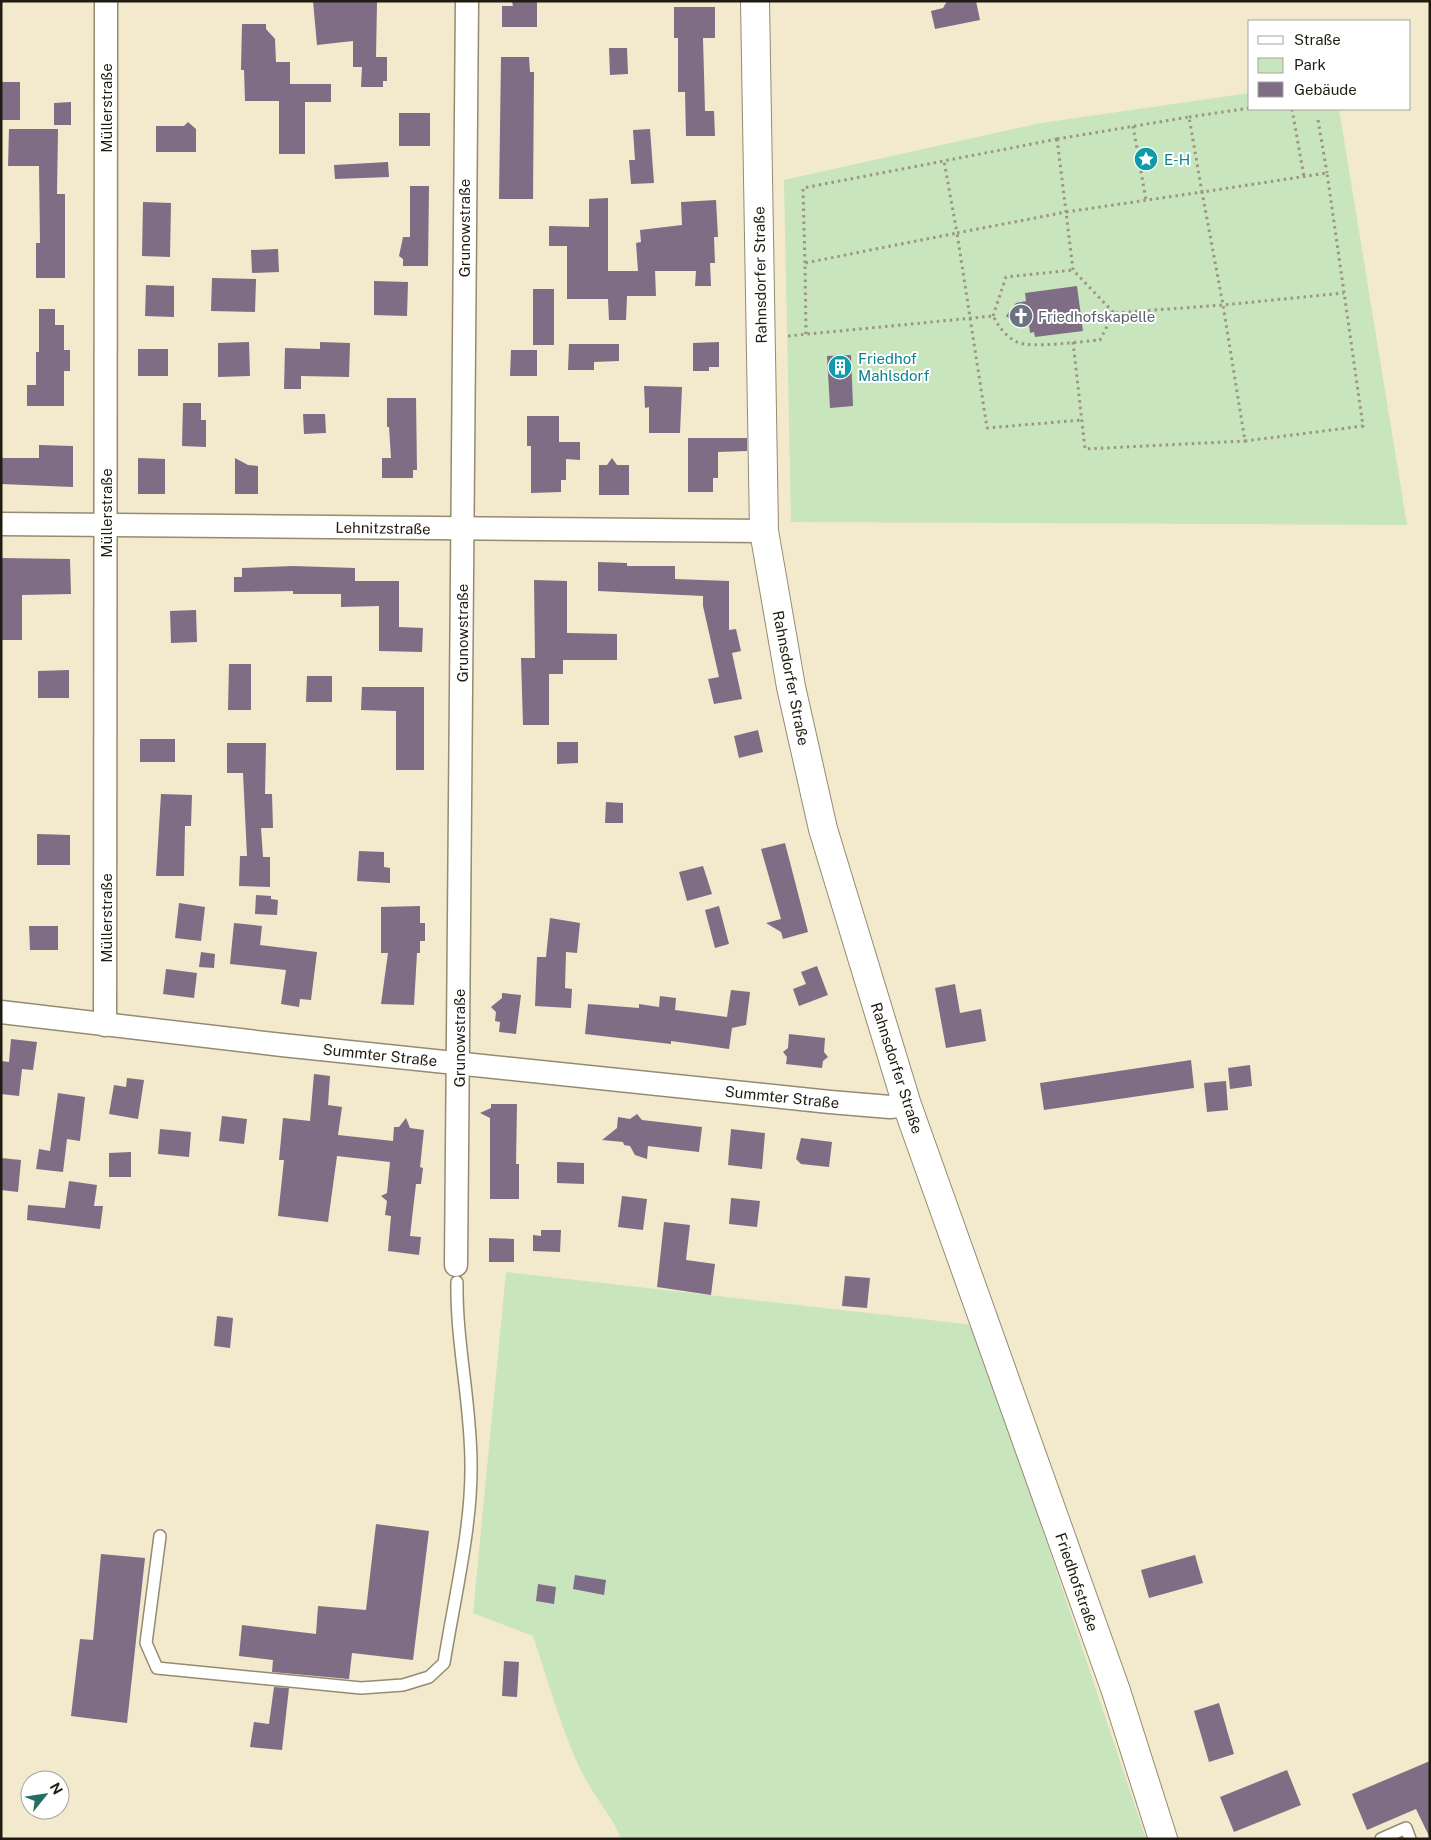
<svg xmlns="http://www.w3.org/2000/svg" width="1431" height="1840" font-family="'Public Sans',sans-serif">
  <rect width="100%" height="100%" fill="#f3e9cc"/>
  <g fill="#c8e5be">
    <polygon points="1250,93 1250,109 1339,109 1407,525 791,522 784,180 1041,123"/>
    <path d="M 506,1272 L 974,1325 L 1146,1839 L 621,1839 C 611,1814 598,1802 586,1780 C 564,1740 548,1680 533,1636 L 473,1613 Z"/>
  </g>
  <g fill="#7e6d85">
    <polygon points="313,1 377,2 376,57 387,57 387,81 383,81 383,87 361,87 362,67 353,67 353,41 317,45"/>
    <polygon points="947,1 976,1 980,20 935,29 931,11 943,8"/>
    <polygon points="512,2 537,2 537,27 502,27 502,6 513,6"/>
    <polygon points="674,7 715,7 715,38 703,38 705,111 714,111 715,136 686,136 685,92 678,92 678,38 674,38"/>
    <polygon points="242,24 266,24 266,29 275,39 276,62 290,62 290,84 331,84 331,102 305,102 305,154 279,154 279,101 245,101 244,70 241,70"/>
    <polygon points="609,48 627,48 628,74 610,75"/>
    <polygon points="501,57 529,57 530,72 534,72 533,199 499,199"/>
    <rect x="1" y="82" width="19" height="38"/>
    <polygon points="71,102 71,125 54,125 54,103"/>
    <rect x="399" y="113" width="31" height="33"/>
    <polygon points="188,122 196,129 196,152 156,152 156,126 184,126"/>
    <polygon points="9,129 58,129 57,194 65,194 65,278 36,278 36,243 40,243 39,166 8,166"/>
    <polygon points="650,129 654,183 631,184 629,160 635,160 633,130"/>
    <polygon points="388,162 389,177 335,179 334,165"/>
    <polygon points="410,186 429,186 428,266 403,266 403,259 399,256 403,237 410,237"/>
    <polygon points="608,198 608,271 638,271 636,243 641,242 640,230 682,225 681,202 716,200 718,237 714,237 715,263 710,263 711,286 695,286 696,271 655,271 656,296 627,296 626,320 609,320 608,299 567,299 567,246 549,246 549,226 589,227 589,199"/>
    <polygon points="143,202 171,203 170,257 142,256"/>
    <polygon points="278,249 279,272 252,273 251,250"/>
    <polygon points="212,278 256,279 255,312 211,311"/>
    <polygon points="374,281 408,282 407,316 374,315"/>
    <polygon points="146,285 174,286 174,317 145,316"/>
    <polygon points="1077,286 1083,331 1035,337 1034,332 1030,333 1029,325 1019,326 1006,316 1016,303 1026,301 1025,293"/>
    <rect x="533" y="289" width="21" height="56"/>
    <polygon points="39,309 55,309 55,325 64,325 64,350 70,350 70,371 64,371 64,406 27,406 27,385 36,385 36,352 39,352"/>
    <polygon points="249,342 250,376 218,377 218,343"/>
    <polygon points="320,342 350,343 349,377 301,376 301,389 284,389 285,348 320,349"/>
    <polygon points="719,342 719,367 709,367 709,371 693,371 693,343"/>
    <polygon points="569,344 619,344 619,361 594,362 594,370 568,370"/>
    <rect x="138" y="349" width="30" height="27"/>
    <polygon points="511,350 537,350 537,376 510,376"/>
    <polygon points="851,355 853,406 830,408 827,356"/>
    <polygon points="644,386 682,387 680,433 649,433 649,407 645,408"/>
    <polygon points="387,398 416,398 417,470 413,470 413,478 382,478 382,458 391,458 389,427 387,427"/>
    <polygon points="183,403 201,403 201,420 206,420 206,447 182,446"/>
    <polygon points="303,414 325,414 326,433 304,434"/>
    <polygon points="527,416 559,416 559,442 580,442 580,460 566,459 566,480 561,480 561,492 531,493 531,446 527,446"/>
    <polygon points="688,438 747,438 747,451 718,452 718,478 713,478 713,492 688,492"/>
    <polygon points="39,445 73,446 73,487 1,484 1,458 39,458"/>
    <polygon points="138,458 165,459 165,494 138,494"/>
    <polygon points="235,458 248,465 258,466 258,494 235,494"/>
    <polygon points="612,458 617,465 629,465 629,495 599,495 599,465 607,465"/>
    <polygon points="1,558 70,559 71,594 22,595 22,640 1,640"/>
    <polygon points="598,562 627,563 627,566 675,566 675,579 729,581 729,630 736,629 741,651 732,653 742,699 714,704 708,679 719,677 703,606 703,596 598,591"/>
    <polygon points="293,566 355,568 355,581 399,581 399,627 423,628 422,652 379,651 379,606 341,607 341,594 293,594 293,591 234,592 234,577 242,577 242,568"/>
    <polygon points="534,580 567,581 567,633 617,634 617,660 563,660 563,674 549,674 549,725 523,725 521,658 535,658"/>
    <polygon points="196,610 197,642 171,643 170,611"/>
    <polygon points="229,664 251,664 251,710 228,710"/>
    <polygon points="69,670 69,698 38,698 38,671"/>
    <polygon points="307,676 332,676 332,702 306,702"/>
    <polygon points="362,687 424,687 424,770 396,770 396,711 361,710"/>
    <polygon points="758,730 763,752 739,758 734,736"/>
    <rect x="140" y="739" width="35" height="23"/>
    <polygon points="557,742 578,742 578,763 557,764"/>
    <polygon points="227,743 266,743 265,794 272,794 273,828 261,828 263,857 270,857 270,887 239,886 240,856 247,856 243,773 227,773"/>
    <polygon points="161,794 192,795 191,826 185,826 184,876 156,876"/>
    <polygon points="606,802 623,803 623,823 605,823"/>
    <polygon points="37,834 70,835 70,865 37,865"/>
    <polygon points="785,843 808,932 783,939 781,932 766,923 781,919 761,849"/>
    <polygon points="359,851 384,852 384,867 390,868 390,883 357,881"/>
    <polygon points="703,866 712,894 687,901 679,872"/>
    <polygon points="256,895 271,896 271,899 278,900 277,915 255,914"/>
    <polygon points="179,903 205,907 201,941 175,938"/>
    <polygon points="420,906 420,923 425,923 425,941 420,941 420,953 417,953 414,1005 381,1004 388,953 381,953 381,907"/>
    <polygon points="719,906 729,944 715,948 705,910"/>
    <polygon points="550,918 580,923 577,953 566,952 565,988 572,989 571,1008 535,1006 537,957 546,957"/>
    <polygon points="234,923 262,926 260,945 317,952 311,1000 300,999 299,1007 281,1004 286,970 230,964"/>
    <polygon points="29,926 58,926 58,950 30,950"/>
    <polygon points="201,952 215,954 214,968 199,967"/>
    <polygon points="817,966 828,995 799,1006 793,989 806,984 801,972"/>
    <polygon points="166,969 197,973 194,998 163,994"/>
    <polygon points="955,984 960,1013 981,1009 986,1041 946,1048 935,988"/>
    <polygon points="731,990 750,992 746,1025 732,1028 729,1049 671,1041 671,1044 585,1034 588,1004 639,1008 639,1004 659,1007 660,996 676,998 675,1010 727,1017"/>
    <polygon points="502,993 521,995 516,1034 499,1032 500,1022 495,1021 496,1012 491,1007 502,998"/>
    <polygon points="789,1034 825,1038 824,1052 828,1057 823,1061 822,1068 786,1064 787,1057 783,1052 788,1048"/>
    <polygon points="11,1039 37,1042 33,1070 22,1069 19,1096 1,1094 1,1061 9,1062"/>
    <polygon points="1191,1060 1194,1088 1044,1110 1040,1083"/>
    <polygon points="1250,1065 1252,1086 1230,1089 1228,1068"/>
    <polygon points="314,1074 330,1076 328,1105 342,1107 338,1135 393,1141 394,1127 399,1127 406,1118 410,1128 424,1130 420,1167 423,1168 421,1184 416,1184 410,1236 421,1237 419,1255 388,1251 391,1216 385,1215 387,1201 381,1196 387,1193 390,1162 337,1156 328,1222 278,1216 284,1160 279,1160 283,1118 310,1121"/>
    <polygon points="127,1078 144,1080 138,1119 109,1114 114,1085 126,1087"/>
    <polygon points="1226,1081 1228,1110 1207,1112 1204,1083"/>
    <polygon points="58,1093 85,1097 80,1141 67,1139 63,1172 36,1169 39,1149 50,1151"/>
    <polygon points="491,1104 517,1104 516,1164 519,1164 519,1199 490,1199 490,1118 480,1113 491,1108"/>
    <polygon points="637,1114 642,1120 702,1127 699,1152 648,1146 647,1159 635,1155 630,1146 624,1145 623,1142 602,1140 617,1128 618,1117 630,1119"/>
    <polygon points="222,1116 247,1119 244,1144 219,1141"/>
    <polygon points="160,1129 191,1132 189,1157 158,1154"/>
    <polygon points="731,1129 765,1133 762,1169 728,1165"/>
    <polygon points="801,1138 832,1142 829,1167 801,1164 796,1159"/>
    <polygon points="131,1152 131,1177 109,1177 109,1153"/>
    <polygon points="1,1158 21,1160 18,1192 1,1190"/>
    <polygon points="557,1162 584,1163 584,1184 557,1183"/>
    <polygon points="69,1181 97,1185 94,1206 103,1206 100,1229 27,1220 28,1205 65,1208"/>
    <polygon points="622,1196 647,1199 643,1230 618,1227"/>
    <polygon points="731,1198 760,1201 757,1227 729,1224"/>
    <polygon points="664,1222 690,1225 686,1260 715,1264 711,1295 657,1287"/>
    <polygon points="541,1230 561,1230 560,1252 533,1251 533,1235 541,1236"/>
    <polygon points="489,1238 514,1239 514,1262 489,1262"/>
    <polygon points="845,1276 870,1278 867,1308 842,1306"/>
    <polygon points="217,1316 233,1318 230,1348 214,1346"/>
    <polygon points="376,1524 429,1531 413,1660 352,1653 349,1679 272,1672 273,1660 239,1656 242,1625 316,1634 318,1606 366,1610"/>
    <polygon points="101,1554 145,1558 127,1723 71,1716 80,1639 93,1640"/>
    <polygon points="1195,1555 1203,1583 1149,1598 1141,1570"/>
    <polygon points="575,1575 606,1580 604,1595 573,1589"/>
    <polygon points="538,1584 556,1587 554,1604 536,1601"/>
    <polygon points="504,1661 519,1662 517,1697 502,1696"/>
    <polygon points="274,1687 289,1688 282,1750 250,1747 254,1722 269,1724"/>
    <polygon points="1219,1703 1234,1754 1209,1762 1194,1711"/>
    <polygon points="1430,1761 1430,1838 1416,1809 1367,1830 1352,1794"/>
    <polygon points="1287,1770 1301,1805 1234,1832 1220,1797"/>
  </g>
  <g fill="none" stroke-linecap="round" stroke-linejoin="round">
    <g stroke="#948b70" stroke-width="14">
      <g id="service">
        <path d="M 160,1536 L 146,1643 L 157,1668 L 361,1688 L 403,1685 L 429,1677 L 444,1663 C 454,1600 472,1527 471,1464 C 471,1403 456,1343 457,1282"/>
        <polyline points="1381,1839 1406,1828 1410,1839"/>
      </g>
    </g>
    <g stroke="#948b70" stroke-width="25">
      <g id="minor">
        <polyline points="1,524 764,531"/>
        <polyline points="1,1012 282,1045 830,1102 890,1107 907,1105"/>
        <polyline points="105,1025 106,1"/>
        <polyline points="456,1265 467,1"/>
      </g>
    </g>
    <g stroke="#948b70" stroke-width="30">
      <polyline id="tertiary" points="755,1 764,531 791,687 823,829 907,1105 1116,1691 1163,1839"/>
    </g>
    <g stroke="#9d9681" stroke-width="3" stroke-dasharray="2.5 4" stroke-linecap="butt">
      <polyline points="1292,109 1304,177"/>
      <polyline points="1189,117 1250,108"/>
      <polyline points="1318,120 1327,173"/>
      <polyline points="1133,126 1146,200"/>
      <polyline points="1057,139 1189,117 1202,192 1327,173 1363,426 1245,441 1223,305 1344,293"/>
      <polygon points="1057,139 1066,212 957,233 944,161"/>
      <polyline points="805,263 803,188 944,161"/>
      <polyline points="993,316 1006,277 1073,270"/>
      <polyline points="806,334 805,263 957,233 987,428 1082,420"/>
      <path d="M 788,336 L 993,316 C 999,327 1006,337 1017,342 C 1031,349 1083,341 1100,340 L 1114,313 L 1223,305 L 1202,192 L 1066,212 L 1073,270 L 1114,313"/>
      <polyline points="1073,342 1085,449 1245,441"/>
    </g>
    <use href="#service" stroke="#fff" stroke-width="11"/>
    <use href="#minor" stroke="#fff" stroke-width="22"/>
    <use href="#tertiary" stroke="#fff" stroke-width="28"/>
  </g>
  <defs>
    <g id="sight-disc" transform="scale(1.25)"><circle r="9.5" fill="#0f9aa8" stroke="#fff"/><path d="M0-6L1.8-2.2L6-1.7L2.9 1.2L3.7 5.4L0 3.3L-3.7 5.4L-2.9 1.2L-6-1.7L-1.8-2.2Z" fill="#fff"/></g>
    <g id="church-disc" transform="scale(1.25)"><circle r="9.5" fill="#6b7280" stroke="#fff"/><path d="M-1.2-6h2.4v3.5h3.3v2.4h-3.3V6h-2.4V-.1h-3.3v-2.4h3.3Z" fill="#fff"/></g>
    <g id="building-disc" transform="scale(1.25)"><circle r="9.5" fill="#0f9aa8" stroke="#fff"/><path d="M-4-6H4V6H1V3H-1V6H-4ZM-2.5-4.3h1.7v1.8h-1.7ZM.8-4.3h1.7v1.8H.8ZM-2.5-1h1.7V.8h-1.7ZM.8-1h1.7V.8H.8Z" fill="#fff"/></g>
  </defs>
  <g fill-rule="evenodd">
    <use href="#sight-disc" x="1146" y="159"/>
    <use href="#church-disc" x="1021" y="316"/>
    <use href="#building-disc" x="840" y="367"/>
  </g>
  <g text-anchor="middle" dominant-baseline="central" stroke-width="4" stroke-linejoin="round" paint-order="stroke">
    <g font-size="15" fill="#201c12" stroke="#fff">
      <text transform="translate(106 108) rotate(-90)">Müllerstraße</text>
      <text transform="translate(464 228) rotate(-90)">Grunowstraße</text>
      <text transform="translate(760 275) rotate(-91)">Rahnsdorfer Straße</text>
      <text transform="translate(106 513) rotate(-90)">Müllerstraße</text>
      <text transform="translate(383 528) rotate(1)">Lehnitzstraße</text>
      <text transform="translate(462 633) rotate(-90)">Grunowstraße</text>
      <text transform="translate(791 678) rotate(79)">Rahnsdorfer Straße</text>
      <text transform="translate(106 918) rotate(-90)">Müllerstraße</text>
      <text transform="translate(459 1038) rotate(-90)">Grunowstraße</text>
      <text transform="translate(380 1055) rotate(6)">Summter Straße</text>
      <text transform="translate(897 1068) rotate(72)">Rahnsdorfer Straße</text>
      <text transform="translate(782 1097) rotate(6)">Summter Straße</text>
      <text transform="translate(1077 1582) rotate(71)">Friedhofstraße</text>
    </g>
    <g font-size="15" fill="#0d838f" stroke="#fff" text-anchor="start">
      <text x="1164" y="159">E-H</text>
      <text x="858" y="358">Friedhof<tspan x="858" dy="17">Mahlsdorf</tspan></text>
    </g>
    <g font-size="15" fill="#5b616d" stroke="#fff" text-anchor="start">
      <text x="1038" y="316">Friedhofskapelle</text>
    </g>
  </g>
  <rect width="1431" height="1840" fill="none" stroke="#201c12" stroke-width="5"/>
  <rect x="1248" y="20" width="162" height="90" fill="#ffffff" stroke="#a6a4a0"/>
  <rect x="1258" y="36" width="25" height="8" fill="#ffffff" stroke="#a6a4a0"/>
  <text x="1294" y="45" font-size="15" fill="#201c12">Straße</text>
  <rect x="1258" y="58" width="25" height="15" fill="#c8e5be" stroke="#a6a4a0"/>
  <text x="1294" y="70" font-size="15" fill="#201c12">Park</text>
  <rect x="1258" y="82" width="25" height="15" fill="#7e6d85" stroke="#a6a4a0"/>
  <text x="1294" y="95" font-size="15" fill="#201c12">Gebäude</text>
  <g transform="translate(45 1795) rotate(60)"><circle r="24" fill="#ffffff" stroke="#a6a4a0"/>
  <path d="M0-4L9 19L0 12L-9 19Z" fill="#266e64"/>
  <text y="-8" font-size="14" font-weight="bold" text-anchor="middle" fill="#201c12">N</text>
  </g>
</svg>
